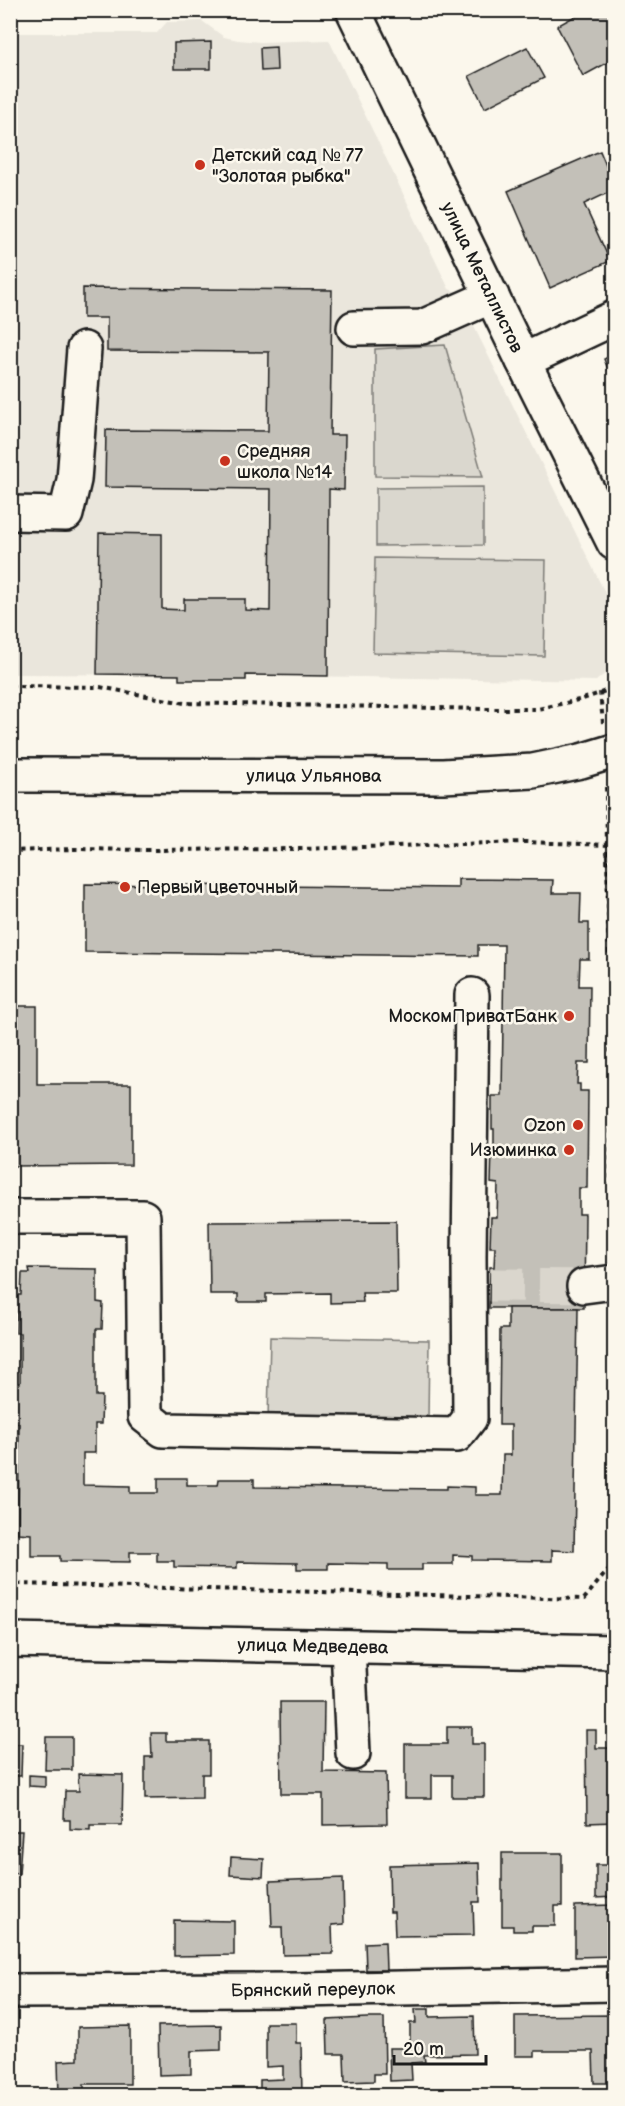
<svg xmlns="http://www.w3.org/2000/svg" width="625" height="2106" font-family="'Balsamiq Sans',sans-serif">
  <rect width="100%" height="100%" fill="#fbf7ec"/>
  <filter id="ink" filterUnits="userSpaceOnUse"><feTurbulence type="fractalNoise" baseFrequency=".0167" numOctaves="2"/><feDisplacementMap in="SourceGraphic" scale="12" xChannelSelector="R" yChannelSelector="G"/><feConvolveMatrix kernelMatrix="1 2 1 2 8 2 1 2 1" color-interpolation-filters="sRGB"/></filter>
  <g filter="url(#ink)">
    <polygon fill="#eae6dc" points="202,21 224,37 238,40 260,42 329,40 449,289 457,292 614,611 614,666 596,681 247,675 246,680 179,680 179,675 11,674 11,33 157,33 167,22"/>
    <g fill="#dad7ce" stroke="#7b7a75" stroke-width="1.5">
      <polygon points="445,345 483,477 375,476 375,349"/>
      <polygon points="483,487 483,545 376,546 376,488"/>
      <polygon points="375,558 546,560 544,656 373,653"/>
      <polygon points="270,1337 429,1340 428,1421 268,1419"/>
    </g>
    <g fill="#c3c0b8" stroke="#1c1c1c" stroke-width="1.5">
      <polygon points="586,10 614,10 614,59 583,76 557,26"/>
      <polygon points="211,42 211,69 174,69 174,43"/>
      <polygon points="276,47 277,70 261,71 260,48"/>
      <polygon points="527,47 544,78 485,108 469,76"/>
      <polygon points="600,151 614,185 614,190 584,204 610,261 550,288 508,191"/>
      <polygon points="83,288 332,290 330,435 345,435 344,490 329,489 328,676 246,675 246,680 179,680 179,675 97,674 99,533 162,534 162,609 184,610 184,599 245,599 245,610 270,611 271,489 105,487 106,430 268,431 269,352 107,351 107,318 83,318"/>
      <polygon points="614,354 614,384 604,359"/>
      <polygon points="458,879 553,880 552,893 581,893 580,923 589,923 589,959 580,959 579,986 590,986 589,1063 578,1063 577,1084 580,1084 580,1091 588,1091 587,1188 579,1188 579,1214 585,1214 584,1308 489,1308 490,1267 494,1267 495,1247 490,1247 491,1217 497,1217 498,1184 491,1183 492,1148 494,1148 494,1129 492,1129 492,1096 502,1096 504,945 478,945 478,956 85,952 85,884 458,888"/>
      <polygon points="10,1006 37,1006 37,1084 131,1084 131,1165 10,1166"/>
      <polygon points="396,1221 397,1293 362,1293 363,1302 330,1303 330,1293 266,1294 266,1302 238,1302 238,1294 210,1294 209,1222"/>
      <polygon points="29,1268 97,1269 97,1302 103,1303 102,1329 96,1329 96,1396 102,1396 101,1424 95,1424 95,1453 83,1453 83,1485 130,1486 130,1493 158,1493 158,1478 187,1478 187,1485 218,1485 219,1479 254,1479 254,1487 447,1489 447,1486 475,1487 475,1495 502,1495 503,1455 511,1455 511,1425 499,1425 500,1329 508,1329 508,1308 578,1308 574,1551 552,1550 552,1561 472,1560 472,1556 453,1555 453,1564 422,1564 422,1570 388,1570 388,1564 328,1563 328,1569 297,1569 297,1563 237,1562 237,1568 174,1567 174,1561 157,1561 157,1552 130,1552 130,1562 60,1561 60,1556 31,1556 31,1534 18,1533 19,1423 14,1423 15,1383 20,1383 20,1333 16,1333 17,1295 21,1295 22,1273 30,1273"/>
      <polygon points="280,1702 324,1702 323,1772 386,1773 387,1824 323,1825 323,1794 281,1794"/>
      <polygon points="447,1727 472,1727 472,1744 484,1744 484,1797 452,1797 452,1775 432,1775 432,1798 405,1798 405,1744 447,1744"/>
      <polygon points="586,1730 596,1730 596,1748 614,1748 614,1822 587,1823"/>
      <polygon points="151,1733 166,1733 166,1741 209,1741 209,1774 202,1774 202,1798 145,1799 145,1757 152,1757"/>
      <polygon points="46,1737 72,1737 72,1770 45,1770"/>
      <polygon points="10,1744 22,1744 21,1776 14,1776 13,1796 10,1796"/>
      <polygon points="78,1774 123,1775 122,1825 90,1825 90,1830 70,1829 70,1820 64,1820 65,1791 79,1791"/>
      <polygon points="29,1775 45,1776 45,1787 29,1786"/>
      <polygon points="10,1831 22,1831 19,1874 10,1873"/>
      <polygon points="502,1853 562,1853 562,1906 555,1906 555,1926 532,1926 532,1931 513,1931 513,1926 502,1926"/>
      <polygon points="231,1857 264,1859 263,1877 230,1875"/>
      <polygon points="479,1863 480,1902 473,1902 474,1935 395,1936 394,1912 390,1912 389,1865"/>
      <polygon points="596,1865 614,1865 614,1897 596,1898"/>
      <polygon points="343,1878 344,1924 332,1925 333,1954 283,1955 282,1927 272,1927 270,1881"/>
      <polygon points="614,1905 614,1956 575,1957 575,1906"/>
      <polygon points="174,1920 234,1921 234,1955 174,1956"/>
      <polygon points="385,1942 386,1970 366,1970 365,1943"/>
      <polygon points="415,2009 429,2009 429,2017 474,2016 475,2054 424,2055 425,2062 411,2063 412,2080 390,2081 389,2048 410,2048 410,2023 416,2023"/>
      <polygon points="614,2015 614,2083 594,2083 593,2051 535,2051 535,2056 515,2056 515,2016"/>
      <polygon points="367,2018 384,2018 385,2074 374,2074 374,2081 345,2082 344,2054 328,2054 327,2020"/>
      <polygon points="266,2023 296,2023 296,2043 301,2043 302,2096 260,2096 260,2080 283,2079 283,2066 266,2067"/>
      <polygon points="221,2025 221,2050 191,2051 191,2074 159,2075 158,2026"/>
      <polygon points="130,2026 130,2084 84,2084 84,2096 59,2096 58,2061 78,2060 78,2027"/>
    </g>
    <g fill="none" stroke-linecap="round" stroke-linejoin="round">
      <polyline stroke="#dad6cd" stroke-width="33" stroke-dasharray="33 16" stroke-linecap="butt" points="490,1285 584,1286"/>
      <g stroke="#1c1c1c" stroke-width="38">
        <g id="minor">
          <path id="s1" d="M 353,10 L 523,361 L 614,543"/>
          <polyline points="354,328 422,327 492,296"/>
          <polyline points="523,361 614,318"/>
          <polyline points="10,513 66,514 74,480 84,349"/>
          <polyline points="10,1217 143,1217 145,1416 163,1430 457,1435 470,1418 469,1256 472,995"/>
          <polyline points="584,1286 614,1282"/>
          <path id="s2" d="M 10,1640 L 614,1652"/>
          <polyline points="348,1647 353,1753"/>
          <path id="s3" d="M 10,1991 L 298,1990 L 614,1984"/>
        </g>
      </g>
      <g stroke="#1c1c1c" stroke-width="38">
        <g id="major">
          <path id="s4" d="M 10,775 L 443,776 L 533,771 L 581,761 L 614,751"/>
        </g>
      </g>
      <g stroke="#1c1c1c" stroke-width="4" stroke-dasharray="4.5 4.5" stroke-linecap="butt">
        <polyline points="10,686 100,687 184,703 486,709 538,709 583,699 614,688"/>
        <polyline points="600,692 603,723"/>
        <polyline points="606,787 611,1077 611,1250"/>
        <polyline points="10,851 75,849 145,850 300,849 525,842 609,845 614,843"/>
        <polyline points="10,1578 18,1584 584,1599 613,1564 612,1315"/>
      </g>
      <use href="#minor" stroke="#fbf7ec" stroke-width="33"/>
      <use href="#major" stroke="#fbf7ec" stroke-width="33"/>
    </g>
  </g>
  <g fill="#c8321e" stroke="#fbf7ec" stroke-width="2">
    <circle cx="200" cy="165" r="6"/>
    <circle cx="225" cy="461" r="6"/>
    <circle cx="125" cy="887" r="6"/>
    <circle cx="569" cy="1016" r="6"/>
    <circle cx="578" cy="1125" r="6"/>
    <circle cx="569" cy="1150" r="6"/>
  </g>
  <g text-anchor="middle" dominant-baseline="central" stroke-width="5" stroke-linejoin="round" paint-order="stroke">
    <g font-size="18" fill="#1c1c1c" stroke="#fbf7ec" text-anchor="start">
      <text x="212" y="155">Детский сад № 77<tspan x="212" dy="21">"Золотая рыбка"</tspan></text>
      <text x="237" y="451">Средняя<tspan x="237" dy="21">школа №14</tspan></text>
      <text x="137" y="887">Первый цветочный</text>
      <text x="557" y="1016" text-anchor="end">МоскомПриватБанк</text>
      <text x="566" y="1125" text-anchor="end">Ozon</text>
      <text x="557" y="1150" text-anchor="end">Изюминка</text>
    </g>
    <g font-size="18" fill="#1c1c1c" stroke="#fbf7ec">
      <text stroke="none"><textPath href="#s1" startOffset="297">улица Металлистов</textPath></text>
      <text stroke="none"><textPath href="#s4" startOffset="304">улица Ульянова</textPath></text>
      <text stroke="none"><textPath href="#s2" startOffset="303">улица Медведева</textPath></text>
      <text stroke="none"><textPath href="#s3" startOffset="303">Брянский переулок</textPath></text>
    </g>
  </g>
  <rect width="625" height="2106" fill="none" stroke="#fbf7ec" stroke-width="36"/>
  <rect x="18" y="18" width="589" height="2070" fill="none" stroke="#1c1c1c" stroke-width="2" filter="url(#ink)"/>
  <path d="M394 2055v9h92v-9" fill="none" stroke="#1c1c1c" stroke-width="3"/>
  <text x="403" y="2055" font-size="18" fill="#1c1c1c" stroke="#fbf7ec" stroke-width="4.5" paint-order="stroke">20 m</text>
</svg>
